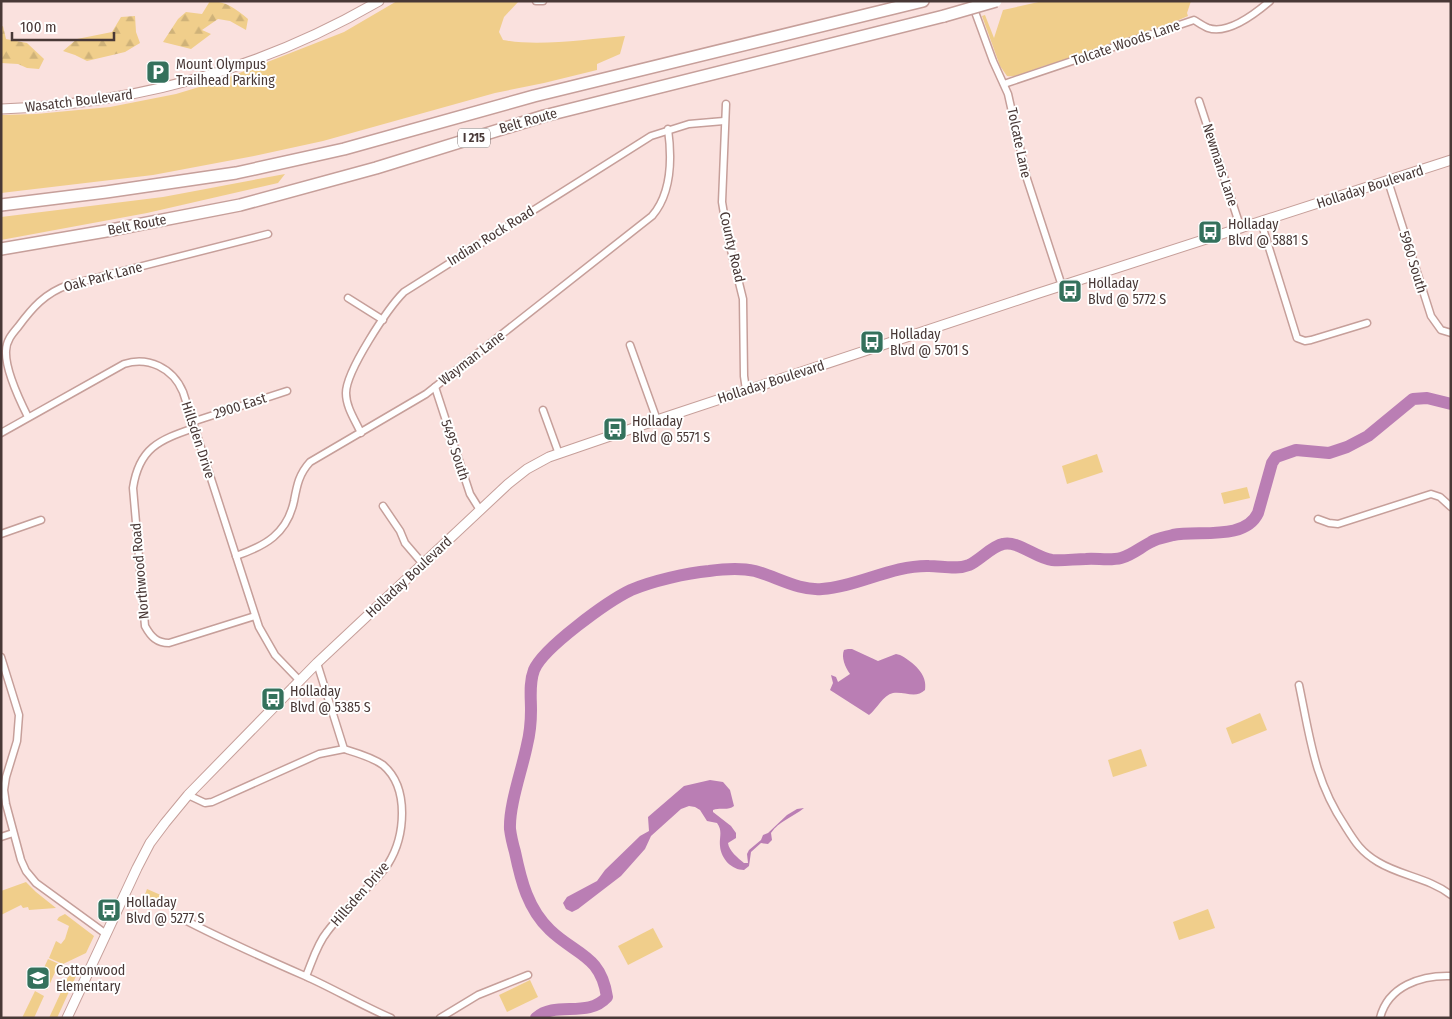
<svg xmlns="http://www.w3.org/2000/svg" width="1452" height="1019" font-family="'Fira Sans Condensed',sans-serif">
  <defs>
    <pattern id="forest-firs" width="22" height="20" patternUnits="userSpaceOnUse" patternTransform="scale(1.25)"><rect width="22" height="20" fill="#f0ce8b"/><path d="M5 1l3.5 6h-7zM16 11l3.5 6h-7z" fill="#cfb279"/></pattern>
  </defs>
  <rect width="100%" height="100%" fill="#fae1de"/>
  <g fill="#f0ce8b">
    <path d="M 397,1 L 519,1 L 504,17 L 499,32 L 503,40 C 539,47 587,39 625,36 L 620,54 L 597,64 L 597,70 L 544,83 L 495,93 L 323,141 L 254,156 L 153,175 L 1,193 L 1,115 L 36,114 L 110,107 L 176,94 L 219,81 L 344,32 Z"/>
    <path d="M 1043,1 L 1191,1 L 1187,13 L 1188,16 C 1142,36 1093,55 1044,66 C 1033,69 1019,78 1007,76 L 1000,66 L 982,16 L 985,15 L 994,38 L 1003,10 Z"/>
    <polygon points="285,174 278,183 147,213 1,240 1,217 163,197"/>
    <polygon points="1097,454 1103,472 1067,484 1062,466"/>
    <polygon points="1247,487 1250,498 1224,504 1221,493"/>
    <polygon points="1260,713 1267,730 1232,744 1226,728"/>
    <polygon points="1141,749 1147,766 1113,777 1108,760"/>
    <polygon points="26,882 36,892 56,908 29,910 28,907 23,908 21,905 1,915 1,891"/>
    <polygon points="147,889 170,899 166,909 143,900"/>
    <polygon points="1208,909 1215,928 1179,940 1173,922"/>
    <polygon points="65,914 94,936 86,953 63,964 49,958 56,941 61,944 65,939 69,926 57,920 59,917"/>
    <polygon points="653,928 663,947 628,965 618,946"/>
    <polygon points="48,959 61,965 56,970 47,990 36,985"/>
    <polygon points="72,973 77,974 57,1018 49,1018 68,977"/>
    <polygon points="530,980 538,997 507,1012 499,995"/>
    <polygon points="35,991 44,996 34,1018 22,1018"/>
  </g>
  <g fill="url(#forest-firs)">
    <path d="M 210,1 C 226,1 236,9 248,19 L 246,30 L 230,21 L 218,19 L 202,30 L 211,34 L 191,49 L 163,42 L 178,19 L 186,12 L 202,14 Z"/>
    <polygon points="135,16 136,32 140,43 125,52 87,61 75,55 63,51 77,39 112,32 121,17"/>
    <polygon points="3,26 6,39 27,43 44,59 39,69 27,68 18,64 1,63 1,27"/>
  </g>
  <g fill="#ba7eb4">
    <path d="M 848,649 L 852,649 L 878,661 L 896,654 L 900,655 C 913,662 928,674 925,690 C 916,699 904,691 893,693 C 883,695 877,709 869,715 L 830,690 L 833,683 L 831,675 L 836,677 L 838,682 L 850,674 C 845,667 841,657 844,650 Z"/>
    <path d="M 710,780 L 723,782 L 730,790 L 734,806 C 728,811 721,807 713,810 L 713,812 L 731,826 L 736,833 L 736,838 L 728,843 C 729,851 738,858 744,863 L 748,863 L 747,854 L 749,850 L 761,840 L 763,835 L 768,833 L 787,815 L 797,809 L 804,808 C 793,817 779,821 771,833 L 772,840 L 768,844 L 761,843 L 751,852 L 749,866 L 744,870 C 732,870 721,859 720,846 C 719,837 723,831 717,823 L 707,821 L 700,810 L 695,807 L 689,806 L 681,809 L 651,836 L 645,849 L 621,876 L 578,909 L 572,912 L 566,909 L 563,903 L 567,897 L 597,881 L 605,870 L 640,836 L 649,831 L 648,817 L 684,786 Z"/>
  </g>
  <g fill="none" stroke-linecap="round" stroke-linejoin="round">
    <path stroke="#ba7eb4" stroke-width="12" d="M 536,1018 C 556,1000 587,1019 607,997 C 601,955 576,955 550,930 C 528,909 521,881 515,852 C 513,845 511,837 510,829 C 509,805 522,770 527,745 C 530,733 531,722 531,710 C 531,697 529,683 534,670 C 543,648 608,601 631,590 C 652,581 687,573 709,571 C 723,569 742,568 755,571 C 777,577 799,591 822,589 C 857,587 892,565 929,566 C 942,566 957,570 969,565 C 980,560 992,546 1003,544 C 1017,540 1036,558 1052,560 C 1063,561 1075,559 1086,559 C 1097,558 1110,561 1121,558 C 1132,555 1141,547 1151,542 C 1157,538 1166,537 1173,535 C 1198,530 1245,541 1258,513 L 1272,463 L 1276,457 L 1296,450 L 1329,453 L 1347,447 L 1368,436 L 1413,399 L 1427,398 L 1451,404"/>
    <g stroke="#c69f9a" stroke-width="9">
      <g id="street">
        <polyline points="536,1 543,1"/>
        <polyline points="971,1 993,61 1008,94 1027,179 1062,286"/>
        <path d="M 1004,84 L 1194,20 C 1199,23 1203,26 1208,28 C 1228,35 1256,13 1270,1"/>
        <polyline points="1199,101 1241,229"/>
        <polyline points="726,104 722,202 728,238 743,299 744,376 746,390"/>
        <polyline points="1388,181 1431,316 1441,330 1451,333"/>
        <polyline points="1261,222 1297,338 1305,341 1311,340 1367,323"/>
        <polyline points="348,298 383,320"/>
        <polyline points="630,345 657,420"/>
        <polyline points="435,387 470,494 480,510"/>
        <polyline points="543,410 559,454"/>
        <path d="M 28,417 C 20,401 5,369 6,351 C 6,341 12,334 18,327 C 32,308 45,293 68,285 L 268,234"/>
        <polyline points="192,422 287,391"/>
        <path d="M 194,428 C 159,440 139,448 133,488 L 145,626 C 151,637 157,643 169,643 L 255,616"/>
        <path d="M 1,433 L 124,364 C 148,356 173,368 183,392 L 259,627 L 275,655 L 300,681"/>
        <path d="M 361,433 C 355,420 346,407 346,393 C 346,371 388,308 404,292 L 651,136 L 689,124 L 724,121"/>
        <polyline points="383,506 400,531 405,543 423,564"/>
        <polyline points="1318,519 1329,523 1338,524 1431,494 1440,497 1451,507"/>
        <polyline points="1,534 41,520"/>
        <path d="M 236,556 C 265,546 287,534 294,501 C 297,485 299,474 310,462 L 426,394 L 652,216 C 672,193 672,158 668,129"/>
        <polyline points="1,657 19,715 17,741 6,777 4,790 6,804 21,860 26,871 36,883 106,934"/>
        <path d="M 1299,685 C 1310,737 1314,780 1345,826 C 1355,842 1361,852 1378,862 C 1401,876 1429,878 1451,895"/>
        <polyline points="188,795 205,803 212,802 319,754 344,749"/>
        <polyline points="1,837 13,833"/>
        <path d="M 183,919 C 223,940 264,958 305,976 C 334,989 361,1005 391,1018"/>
        <path d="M 306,976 C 312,962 317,944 327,932 C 339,916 354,901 368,887 C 375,880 383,872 388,864 C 405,837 410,788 383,765 C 372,757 357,753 344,749 L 317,663"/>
        <polyline points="440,1018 478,995 528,975"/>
        <path d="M 1380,1018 C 1388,986 1421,975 1451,976"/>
      </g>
    </g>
    <g stroke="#c69f9a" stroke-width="11">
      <g id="secondary">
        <path d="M 1,109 C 136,104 262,69 379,1"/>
        <polyline points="67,1018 137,868 150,843 165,823 188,795 317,663 508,484 527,469 549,457 657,420 1036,294 1451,160"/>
      </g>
    </g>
    <g stroke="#c69f9a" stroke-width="14">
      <g id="highway">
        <polyline points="1,205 106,192 236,173 344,149 534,96 923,1"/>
        <polyline points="1,249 106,231 240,205 376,168 544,116 944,16"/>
      </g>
    </g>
    <use href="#street" stroke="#fff" stroke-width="6"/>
    <use href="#secondary" stroke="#fff" stroke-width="9"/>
    <use href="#highway" stroke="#fff" stroke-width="11"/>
    <g stroke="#c69f9a" stroke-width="14" stroke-linecap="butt">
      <polyline id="highway-bridge" points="944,16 996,1"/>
    </g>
    <use href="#highway-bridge" stroke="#fff" stroke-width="11"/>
  </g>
  <defs>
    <g id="parking-square" transform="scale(1.25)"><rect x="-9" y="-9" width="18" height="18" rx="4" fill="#34715c" stroke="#fff"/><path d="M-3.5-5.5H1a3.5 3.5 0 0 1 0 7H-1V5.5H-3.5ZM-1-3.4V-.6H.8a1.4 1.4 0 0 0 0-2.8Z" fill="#fff"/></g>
    <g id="bus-square" transform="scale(1.25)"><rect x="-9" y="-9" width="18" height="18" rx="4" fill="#34715c" stroke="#fff"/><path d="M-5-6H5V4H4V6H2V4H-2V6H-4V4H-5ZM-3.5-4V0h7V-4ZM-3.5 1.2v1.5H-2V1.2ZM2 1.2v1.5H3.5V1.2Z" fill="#fff"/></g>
    <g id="school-square" transform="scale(1.25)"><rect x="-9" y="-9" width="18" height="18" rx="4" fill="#34715c" stroke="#fff"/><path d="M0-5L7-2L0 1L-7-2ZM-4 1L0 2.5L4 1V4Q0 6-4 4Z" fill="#fff"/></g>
  </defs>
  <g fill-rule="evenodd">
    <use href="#parking-square" x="158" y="72"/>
    <use href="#bus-square" x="1210" y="232"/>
    <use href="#bus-square" x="1070" y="291"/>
    <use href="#bus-square" x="872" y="342"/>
    <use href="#bus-square" x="615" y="429"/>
    <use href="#bus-square" x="273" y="699"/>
    <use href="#bus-square" x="109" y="910"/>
    <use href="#school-square" x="38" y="978"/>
  </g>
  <g text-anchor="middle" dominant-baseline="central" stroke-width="4" stroke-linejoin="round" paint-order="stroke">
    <rect fill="#fff" stroke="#7f7472" stroke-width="1" x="458" y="128.5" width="32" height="19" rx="4"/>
    <g font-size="12" font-weight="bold" fill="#483836">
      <text x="474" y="138">I 215</text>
    </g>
    <g font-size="14" fill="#483836" stroke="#fff">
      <text transform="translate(1126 43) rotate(-19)">Tolcate Woods Lane</text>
      <text transform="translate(79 101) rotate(-7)">Wasatch Boulevard</text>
      <text transform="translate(528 121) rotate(-16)">Belt Route</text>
      <text transform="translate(1019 143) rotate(78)">Tolcate Lane</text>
      <text transform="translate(1220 165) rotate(72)">Newmans Lane</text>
      <text transform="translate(1370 187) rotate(-18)">Holladay Boulevard</text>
      <text transform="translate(137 225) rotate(-11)">Belt Route</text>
      <text transform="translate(491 236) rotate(-32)">Indian Rock Road</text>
      <text transform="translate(732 247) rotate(77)">County Road</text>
      <text transform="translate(1413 262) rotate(73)">5960 South</text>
      <text transform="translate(103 277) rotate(-15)">Oak Park Lane</text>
      <text transform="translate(472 358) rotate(-38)">Wayman Lane</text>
      <text transform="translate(771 382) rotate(-18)">Holladay Boulevard</text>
      <text transform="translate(240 406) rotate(-18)">2900 East</text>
      <text transform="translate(198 440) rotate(72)">Hillsden Drive</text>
      <text transform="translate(455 450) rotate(72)">5495 South</text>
      <text transform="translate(140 571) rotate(-95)">Northwood Road</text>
      <text transform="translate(409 577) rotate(-43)">Holladay Boulevard</text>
      <text transform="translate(360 894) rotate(-49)">Hillsden Drive</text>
    </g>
    <g font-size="14" fill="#483836" stroke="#fff" text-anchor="start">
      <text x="176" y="64">Mount Olympus<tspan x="176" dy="16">Trailhead Parking</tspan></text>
      <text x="1228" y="224">Holladay<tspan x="1228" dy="16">Blvd @ 5881 S</tspan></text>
      <text x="1088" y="283">Holladay<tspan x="1088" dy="16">Blvd @ 5772 S</tspan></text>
      <text x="890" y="334">Holladay<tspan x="890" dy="16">Blvd @ 5701 S</tspan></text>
      <text x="632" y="421">Holladay<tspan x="632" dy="16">Blvd @ 5571 S</tspan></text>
      <text x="290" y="691">Holladay<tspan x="290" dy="16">Blvd @ 5385 S</tspan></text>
      <text x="126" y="902">Holladay<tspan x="126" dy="16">Blvd @ 5277 S</tspan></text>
      <text x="56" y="970">Cottonwood<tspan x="56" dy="16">Elementary</tspan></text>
    </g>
  </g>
  <rect width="1452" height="1019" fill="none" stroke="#483836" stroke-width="5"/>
  <path d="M12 32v8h102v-8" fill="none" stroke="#483836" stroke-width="2.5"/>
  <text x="20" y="32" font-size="15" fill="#483836" stroke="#ffffff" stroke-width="4" paint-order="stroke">100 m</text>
</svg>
